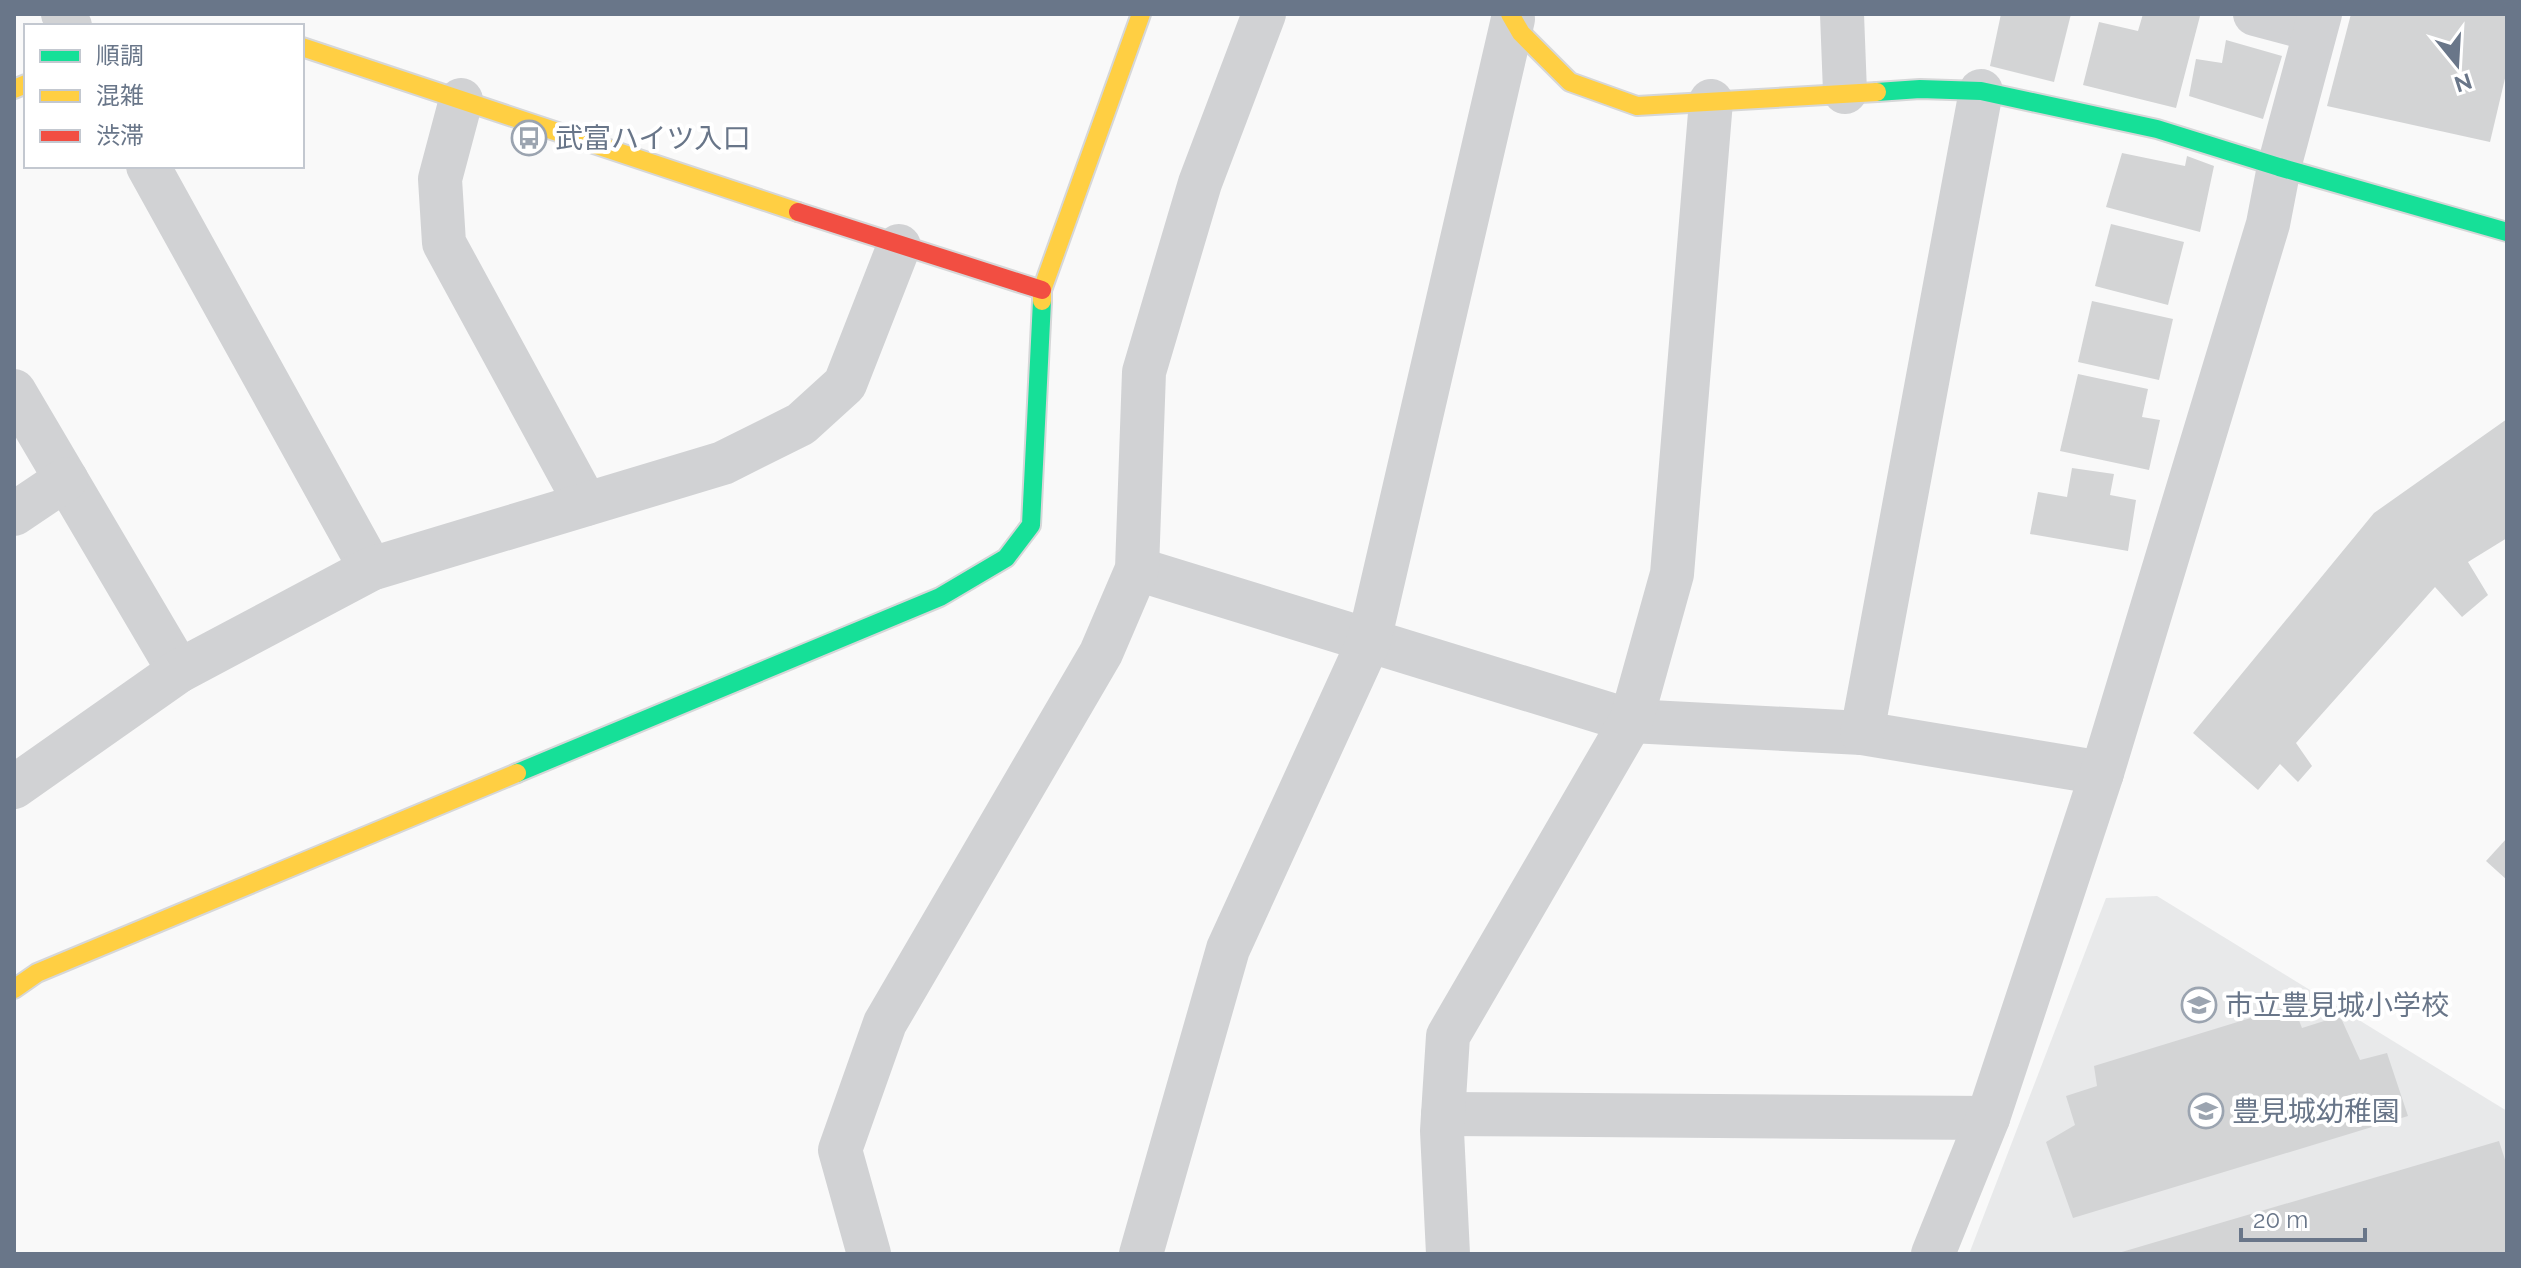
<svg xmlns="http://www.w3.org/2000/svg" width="2521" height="1268" font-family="Raleway,'Noto Sans JP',sans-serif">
  <rect width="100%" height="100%" fill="#f9f9f9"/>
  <polygon fill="#e8e9ea" points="2157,896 2507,1111 2507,1254 1969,1254 2106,898"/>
  <g fill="#d3d4d5">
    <polygon points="2001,14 2071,14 2054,82 1990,66"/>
    <polygon points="2143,14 2200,16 2176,108 2083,85 2099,22 2138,31"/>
    <polygon points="2351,14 2507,14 2507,70 2490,142 2327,106"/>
    <polygon points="2226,40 2282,56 2263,119 2189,96 2196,59 2222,63"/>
    <polygon points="2122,153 2185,166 2187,156 2214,166 2200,232 2106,207"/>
    <polygon points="2111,224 2184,242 2168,305 2095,286"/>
    <polygon points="2092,301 2173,319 2159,380 2078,362"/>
    <polygon points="2078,374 2148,389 2142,417 2160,420 2149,470 2060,451"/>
    <polygon points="2507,419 2507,538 2468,562 2488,595 2462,617 2435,587 2296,743 2312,766 2298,782 2280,764 2258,790 2193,733 2374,513"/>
    <polygon points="2072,468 2114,474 2110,495 2136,500 2128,551 2030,534 2038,492 2067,497"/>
    <polygon points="2507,838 2507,880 2486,861"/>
    <polygon points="2293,1005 2302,1028 2340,1016 2360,1060 2387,1053 2408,1116 2073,1218 2046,1142 2075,1125 2066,1096 2097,1086 2094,1066"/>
    <polygon points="2499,1141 2507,1166 2507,1254 2115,1254"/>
  </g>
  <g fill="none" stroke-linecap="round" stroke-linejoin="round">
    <g stroke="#d6d7d8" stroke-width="22">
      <g id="fast">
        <polyline points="1877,92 1920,89 1981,91 2157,129 2279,167 2507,232"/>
        <polyline points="517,773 940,597 1006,558 1031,525 1042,301"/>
      </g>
    </g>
    <g stroke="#d6d7d8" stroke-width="22">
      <g id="slow">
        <polyline points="1510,14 1521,33 1570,82 1637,106 1877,92"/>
        <polyline points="302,47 798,212"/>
        <polyline points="14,89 26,84"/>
        <polyline points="1042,301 1042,290 1141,14"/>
        <polyline points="14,989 37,973 517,773"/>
      </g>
    </g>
    <g stroke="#d6d7d8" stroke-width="22">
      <polyline id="jam" points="798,212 1042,290"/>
    </g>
    <g stroke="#d1d2d4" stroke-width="44">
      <polyline points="63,14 70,26"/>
      <polyline points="1842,14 1845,92"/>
      <polyline points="2255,14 2315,30"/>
      <polyline points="461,100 440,179 444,243 586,504"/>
      <polyline points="148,166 371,569"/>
      <polyline points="14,391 179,671"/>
      <polyline points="14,514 66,479"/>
      <polyline points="1137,569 1631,721 1862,733 2102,773"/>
      <polyline points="1862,733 1981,91"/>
      <polyline points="14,787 179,671 371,569 723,463 801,424 845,384 899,246"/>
      <polyline points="1443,1114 1988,1118"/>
      <polyline points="869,1254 840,1150 885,1023 1101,653 1137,569 1144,372 1200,183 1264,14"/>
      <polyline points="1141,1254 1228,949 1369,641 1513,19"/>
      <polyline points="1448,1254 1442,1131 1448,1036 1631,721 1672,574 1711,101"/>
      <polyline points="1933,1254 1988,1118 2102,773 2268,224 2279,167 2320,14"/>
    </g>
    <use href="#fast" stroke="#16e098" stroke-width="18"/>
    <use href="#slow" stroke="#ffcf43" stroke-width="18"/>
    <use href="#jam" stroke="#f24e42" stroke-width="18"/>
  </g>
  <defs>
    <g id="bus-ring" transform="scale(1.8)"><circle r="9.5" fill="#fff" stroke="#9ba4b0" stroke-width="1.5"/><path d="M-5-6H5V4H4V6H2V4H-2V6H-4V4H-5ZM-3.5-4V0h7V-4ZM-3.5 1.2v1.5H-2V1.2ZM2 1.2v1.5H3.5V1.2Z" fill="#9ba4b0"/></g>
    <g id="school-ring" transform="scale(1.8)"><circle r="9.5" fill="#fff" stroke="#9ba4b0" stroke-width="1.5"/><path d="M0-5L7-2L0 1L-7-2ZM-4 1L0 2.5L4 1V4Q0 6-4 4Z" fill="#9ba4b0"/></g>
  </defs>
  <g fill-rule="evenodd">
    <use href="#bus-ring" x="529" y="138"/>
    <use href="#school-ring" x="2199" y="1005"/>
    <use href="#school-ring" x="2206" y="1111"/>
  </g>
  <g text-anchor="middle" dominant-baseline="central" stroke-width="8" stroke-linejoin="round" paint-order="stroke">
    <g font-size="28" fill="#697689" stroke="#fff" text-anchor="start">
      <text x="555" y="138">武富ハイツ入口</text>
      <text x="2225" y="1005">市立豊見城小学校</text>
      <text x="2232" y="1111">豊見城幼稚園</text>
    </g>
  </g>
  <rect width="2521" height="1268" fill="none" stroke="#697689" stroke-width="32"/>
  <rect x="24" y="24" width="280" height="144" fill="#ffffff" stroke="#c3c8d0" stroke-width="2"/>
  <rect x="40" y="50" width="40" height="12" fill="#16e098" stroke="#c3c8d0" stroke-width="2"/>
  <text x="96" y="64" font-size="24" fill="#697689">順調</text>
  <rect x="40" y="90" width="40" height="12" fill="#ffcf43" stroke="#c3c8d0" stroke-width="2"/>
  <text x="96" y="104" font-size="24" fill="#697689">混雑</text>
  <rect x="40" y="130" width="40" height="12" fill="#f24e42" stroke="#c3c8d0" stroke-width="2"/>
  <text x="96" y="144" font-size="24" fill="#697689">渋滞</text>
  <g transform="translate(2457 64) rotate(162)" stroke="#ffffff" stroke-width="6" paint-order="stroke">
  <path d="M0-6L14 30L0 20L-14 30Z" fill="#697689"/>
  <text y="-12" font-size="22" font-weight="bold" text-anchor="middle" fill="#697689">N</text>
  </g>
  <path d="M2241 1228v12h124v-12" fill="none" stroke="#697689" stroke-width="4"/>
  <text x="2253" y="1228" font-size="24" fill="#697689" stroke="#ffffff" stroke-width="6" paint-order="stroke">20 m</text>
</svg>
